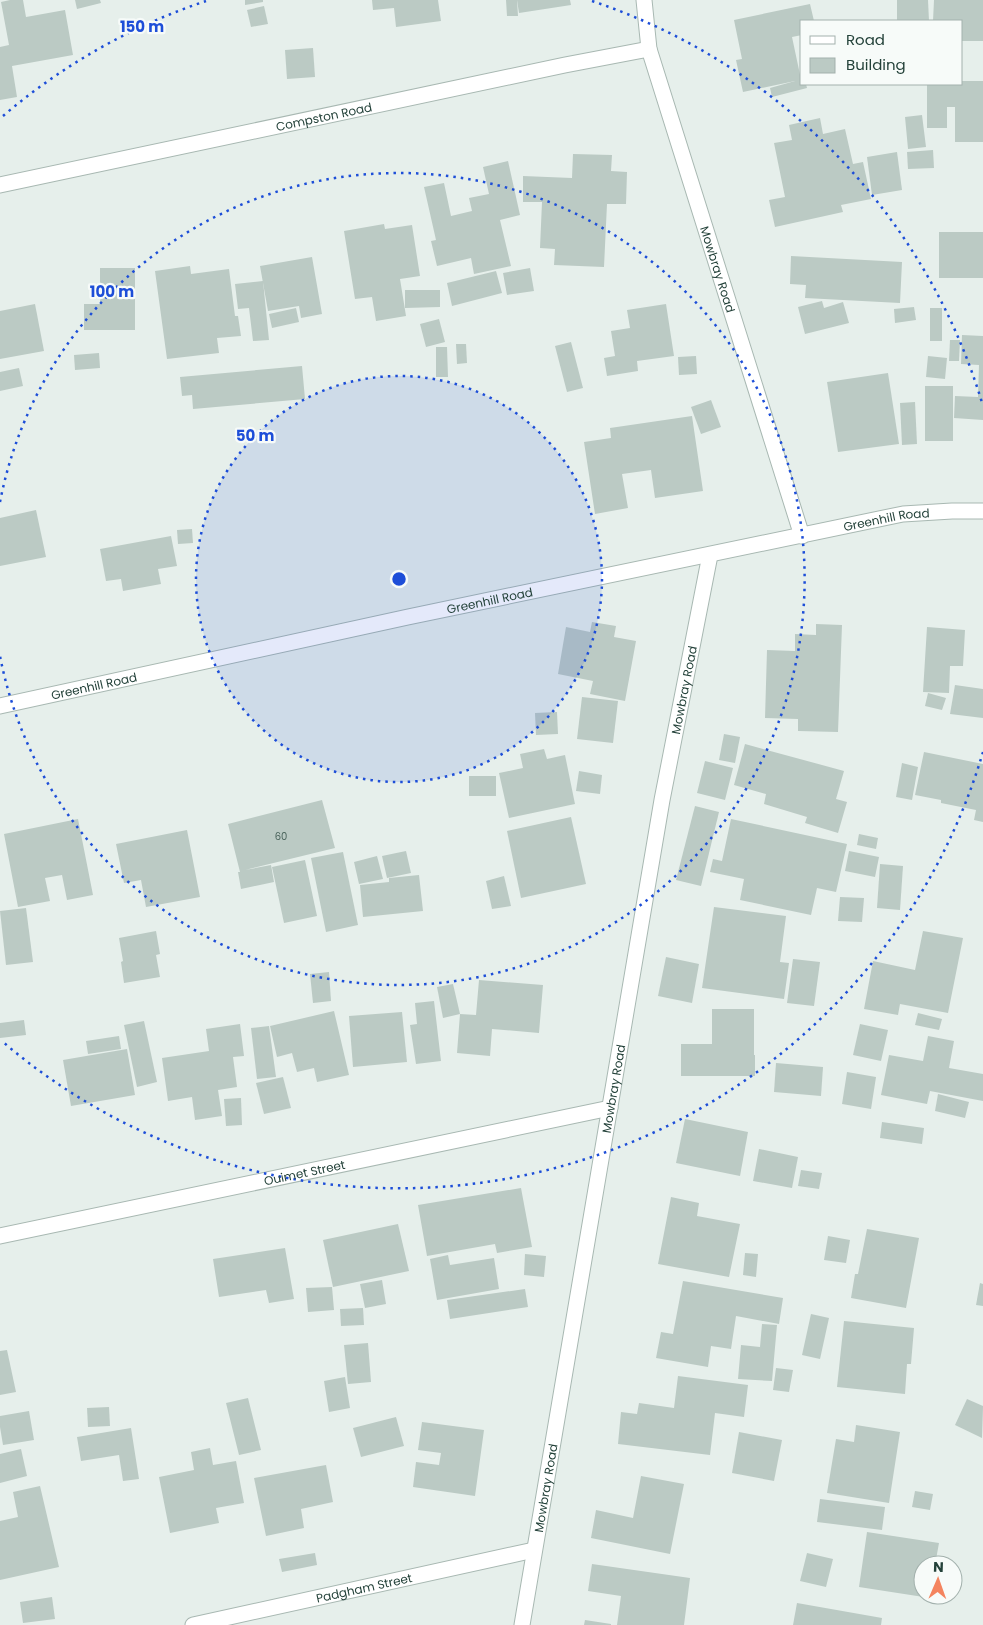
<svg xmlns="http://www.w3.org/2000/svg" width="983" height="1625" font-family="Poppins,sans-serif">
  <rect width="100%" height="100%" fill="#e6efeb"/>
  <g fill="#bbcac4">
    <polygon points="10,0 23,0 26,17 65,10 73,55 12,66 17,97 0,100 0,47 9,45 1,2"/>
    <polygon points="75,0 100,0 101,3 77,9"/>
    <polygon points="245,0 263,0 263,2 245,5"/>
    <polygon points="372,0 438,0 441,21 396,27 394,8 373,10"/>
    <polygon points="506,0 517,0 518,16 507,16"/>
    <polygon points="517,0 570,0 571,5 519,13"/>
    <polygon points="897,0 928,0 929,21 897,21"/>
    <polygon points="934,0 983,0 983,41 962,41 962,21 933,21"/>
    <polygon points="810,4 814,21 802,21 802,35 792,37 802,84 806,84 807,88 772,97 770,88 795,81 743,92 736,60 742,59 734,20"/>
    <polygon points="264,6 268,24 251,27 247,10"/>
    <polygon points="313,48 315,77 287,79 285,50"/>
    <polygon points="962,81 983,81 983,142 955,142 955,107 947,107 947,128 927,128 927,84 962,84"/>
    <polygon points="922,115 926,147 908,149 905,117"/>
    <polygon points="820,118 823,134 845,129 853,164 863,162 871,199 841,205 843,212 775,227 769,200 785,197 774,143 792,140 789,125"/>
    <polygon points="933,150 934,168 908,169 907,152"/>
    <polygon points="897,152 902,190 872,195 867,157"/>
    <polygon points="573,154 612,155 611,171 627,172 626,204 607,204 604,267 554,265 555,249 540,248 542,202 523,202 523,176 572,178"/>
    <polygon points="508,161 520,215 500,220 511,266 474,274 471,258 437,266 431,241 436,240 424,187 444,183 451,216 472,211 469,198 489,194 483,167"/>
    <polygon points="384,224 385,229 412,225 420,276 400,279 406,316 376,321 372,297 355,299 344,231"/>
    <rect x="939" y="232" width="44" height="46"/>
    <polygon points="791,256 902,262 900,303 805,298 806,285 790,284"/>
    <polygon points="312,257 322,314 301,318 299,306 268,311 260,266"/>
    <polygon points="190,266 191,274 229,269 235,316 238,316 241,336 217,338 219,353 167,359 155,271"/>
    <polygon points="100,268 135,268 135,330 84,330 84,304 100,304"/>
    <polygon points="530,268 534,291 507,295 503,273"/>
    <polygon points="496,271 502,293 452,306 447,283"/>
    <polygon points="263,281 269,340 253,341 249,308 238,309 235,284"/>
    <polygon points="405,290 440,290 440,307 405,308"/>
    <polygon points="822,301 824,308 843,302 849,323 805,334 798,307"/>
    <polygon points="35,304 44,351 0,359 0,311"/>
    <polygon points="666,304 674,356 637,361 638,371 607,376 604,358 615,356 611,331 630,328 627,310"/>
    <polygon points="914,307 916,320 895,323 894,309"/>
    <polygon points="296,308 299,322 272,328 269,314"/>
    <rect x="930" y="308" width="12" height="33"/>
    <polygon points="439,319 445,342 426,347 420,324"/>
    <polygon points="962,335 983,336 983,420 954,418 955,396 978,397 979,365 961,364"/>
    <polygon points="950,340 960,340 959,361 949,361"/>
    <polygon points="571,342 583,388 567,392 555,346"/>
    <polygon points="456,344 466,344 467,363 457,364"/>
    <polygon points="436,347 447,347 448,377 436,377"/>
    <polygon points="99,353 100,368 75,370 74,355"/>
    <polygon points="696,356 697,374 679,375 678,357"/>
    <polygon points="928,356 947,358 945,379 926,377"/>
    <polygon points="302,366 305,399 193,409 192,395 182,396 180,377"/>
    <polygon points="19,368 23,386 0,391 0,372"/>
    <polygon points="888,373 899,444 838,452 827,382"/>
    <rect x="925" y="386" width="28" height="55"/>
    <polygon points="711,400 721,427 701,434 691,407"/>
    <polygon points="915,402 917,444 902,445 900,403"/>
    <polygon points="692,416 703,491 655,498 651,470 622,474 628,508 595,514 584,442 611,438 610,428"/>
    <polygon points="36,510 46,557 0,566 0,518"/>
    <polygon points="192,529 193,543 178,544 177,530"/>
    <polygon points="171,536 177,566 158,569 161,584 123,591 121,579 106,581 100,549"/>
    <polygon points="592,622 616,626 614,637 636,641 625,701 590,694 593,681 558,674 566,627 590,632"/>
    <polygon points="816,624 842,625 838,732 798,731 798,719 765,718 767,650 795,651 795,634 816,635"/>
    <polygon points="927,627 965,630 963,666 950,666 949,693 923,692"/>
    <polygon points="955,685 983,689 983,718 950,714"/>
    <polygon points="928,693 946,698 942,710 925,706"/>
    <polygon points="582,697 618,701 613,743 577,739"/>
    <polygon points="557,712 558,734 536,735 535,713"/>
    <polygon points="724,734 740,737 735,763 719,760"/>
    <polygon points="745,744 844,771 836,799 847,802 838,833 805,823 807,817 764,804 766,794 734,785"/>
    <polygon points="544,749 547,759 565,755 575,804 509,818 499,773 523,768 520,754"/>
    <polygon points="924,752 983,764 983,822 974,820 976,810 941,803 941,800 915,795"/>
    <polygon points="705,761 733,768 725,800 697,793"/>
    <polygon points="902,763 918,767 912,800 896,797"/>
    <polygon points="579,771 602,775 600,794 576,791"/>
    <rect x="469" y="776" width="27" height="20"/>
    <polygon points="322,800 335,848 245,870 271,865 274,882 241,889 238,872 240,872 228,824"/>
    <polygon points="695,806 719,812 701,886 676,880"/>
    <polygon points="571,817 586,884 521,898 507,831"/>
    <polygon points="78,819 93,895 67,900 62,875 45,878 50,901 18,907 4,834"/>
    <polygon points="731,819 847,844 836,892 817,888 811,915 740,900 744,879 710,872 713,859 722,861"/>
    <polygon points="187,830 200,897 146,907 141,880 124,883 116,844"/>
    <polygon points="859,834 878,838 876,849 857,845"/>
    <polygon points="406,851 411,873 387,878 382,856"/>
    <polygon points="849,851 879,857 875,877 845,871"/>
    <polygon points="343,852 358,925 326,932 311,858"/>
    <polygon points="377,856 383,879 359,884 354,862"/>
    <polygon points="305,860 317,916 284,923 272,867"/>
    <polygon points="880,864 903,866 900,910 877,908"/>
    <polygon points="419,875 423,911 363,917 360,885 389,882 389,878"/>
    <polygon points="504,876 511,906 492,909 486,881"/>
    <polygon points="840,897 864,898 862,922 838,921"/>
    <polygon points="714,907 786,916 780,962 789,963 784,999 702,988"/>
    <polygon points="26,908 33,962 6,965 0,911"/>
    <polygon points="156,931 160,954 156,955 160,977 124,983 121,962 123,961 119,938"/>
    <polygon points="923,931 963,938 948,1013 900,1004 898,1015 864,1009 873,961 915,970"/>
    <polygon points="666,957 699,964 692,1003 658,996"/>
    <polygon points="793,959 820,962 814,1006 787,1003"/>
    <polygon points="329,972 331,1001 313,1003 310,974"/>
    <polygon points="479,980 543,985 539,1033 492,1029 490,1056 457,1053 460,1014 476,1015"/>
    <polygon points="453,984 460,1014 443,1018 437,987"/>
    <polygon points="434,1001 441,1061 416,1064 410,1025 417,1024 415,1003"/>
    <polygon points="712,1009 754,1009 754,1055 755,1055 755,1076 681,1076 681,1044 712,1044"/>
    <polygon points="334,1011 349,1075 317,1082 314,1068 297,1072 292,1053 277,1057 270,1026"/>
    <polygon points="402,1012 407,1062 353,1067 349,1016"/>
    <polygon points="918,1013 942,1019 939,1030 915,1025"/>
    <polygon points="24,1020 26,1035 0,1038 0,1023"/>
    <polygon points="144,1021 157,1082 137,1087 124,1025"/>
    <polygon points="240,1024 244,1056 233,1057 237,1087 218,1090 222,1116 195,1120 192,1097 168,1101 162,1058 209,1051 206,1029"/>
    <polygon points="860,1024 888,1030 881,1061 853,1055"/>
    <polygon points="269,1026 276,1077 257,1079 251,1028"/>
    <polygon points="119,1036 121,1049 88,1054 86,1041"/>
    <polygon points="928,1036 954,1041 949,1068 983,1074 983,1101 930,1091 927,1104 881,1095 889,1055 923,1061"/>
    <polygon points="127,1049 135,1095 71,1106 63,1060"/>
    <polygon points="776,1063 823,1067 821,1096 774,1092"/>
    <polygon points="847,1072 876,1077 871,1109 842,1104"/>
    <polygon points="283,1077 291,1108 264,1114 256,1083"/>
    <polygon points="938,1094 969,1102 965,1118 935,1111"/>
    <polygon points="241,1098 242,1125 226,1126 224,1099"/>
    <polygon points="685,1119 748,1132 740,1176 676,1163"/>
    <polygon points="882,1122 924,1128 922,1144 880,1138"/>
    <polygon points="759,1149 798,1157 792,1188 753,1181"/>
    <polygon points="801,1170 822,1173 819,1189 798,1186"/>
    <polygon points="521,1188 532,1247 497,1253 495,1244 427,1256 418,1205"/>
    <polygon points="671,1197 699,1203 697,1216 740,1224 729,1277 658,1264"/>
    <polygon points="398,1224 409,1271 333,1287 323,1240"/>
    <polygon points="867,1229 919,1238 906,1308 851,1298 855,1274 858,1274"/>
    <polygon points="828,1236 850,1240 846,1263 824,1260"/>
    <polygon points="285,1248 294,1299 269,1303 266,1290 219,1297 213,1259"/>
    <polygon points="745,1253 758,1254 756,1277 743,1275"/>
    <polygon points="525,1254 546,1256 544,1277 524,1275"/>
    <polygon points="448,1255 450,1265 494,1258 499,1289 437,1300 430,1259"/>
    <polygon points="382,1280 386,1304 365,1308 360,1284"/>
    <polygon points="683,1281 783,1298 779,1324 736,1316 731,1349 711,1346 708,1367 656,1358 661,1332 673,1334"/>
    <polygon points="980,1283 983,1284 983,1306 976,1305"/>
    <polygon points="332,1287 334,1310 308,1312 306,1288"/>
    <polygon points="525,1289 528,1307 450,1319 447,1300"/>
    <polygon points="363,1308 364,1325 341,1326 340,1309"/>
    <polygon points="811,1314 829,1318 820,1359 802,1355"/>
    <polygon points="844,1321 914,1328 911,1364 907,1364 905,1394 837,1387"/>
    <polygon points="762,1324 777,1325 772,1381 738,1379 741,1345 760,1347"/>
    <polygon points="368,1343 371,1382 348,1384 344,1345"/>
    <polygon points="7,1350 16,1392 0,1395 0,1351"/>
    <polygon points="776,1368 793,1370 789,1392 773,1390"/>
    <polygon points="678,1376 748,1385 744,1417 715,1413 710,1455 618,1444 621,1412 637,1414 639,1403 674,1408"/>
    <polygon points="345,1377 350,1408 329,1412 324,1381"/>
    <polygon points="248,1398 261,1450 239,1455 226,1403"/>
    <polygon points="967,1399 983,1406 982,1438 955,1425"/>
    <polygon points="109,1407 110,1426 88,1427 87,1408"/>
    <polygon points="29,1411 34,1440 3,1445 0,1427 0,1416"/>
    <polygon points="396,1417 404,1446 361,1457 353,1428"/>
    <polygon points="422,1422 484,1430 475,1496 413,1487 416,1462 439,1465 441,1453 418,1450"/>
    <polygon points="856,1425 900,1432 889,1503 827,1493 836,1439 854,1442"/>
    <polygon points="131,1428 139,1479 123,1481 119,1455 81,1461 77,1437"/>
    <polygon points="739,1432 782,1440 774,1481 732,1473"/>
    <polygon points="210,1448 213,1465 236,1461 244,1503 216,1508 219,1523 170,1533 159,1477 194,1470 191,1452"/>
    <polygon points="21,1449 27,1476 0,1483 0,1454"/>
    <polygon points="326,1465 333,1502 301,1509 304,1528 266,1536 254,1478"/>
    <polygon points="641,1476 684,1484 670,1554 591,1538 596,1510 633,1518"/>
    <polygon points="40,1486 59,1567 0,1580 0,1521 18,1517 13,1492"/>
    <polygon points="915,1491 933,1494 930,1510 912,1507"/>
    <polygon points="820,1499 885,1507 882,1530 817,1522"/>
    <polygon points="867,1532 939,1543 935,1565 923,1565 923,1595 931,1595 930,1598 859,1587"/>
    <polygon points="315,1553 317,1565 282,1572 279,1559"/>
    <polygon points="807,1553 833,1559 826,1587 800,1581"/>
    <polygon points="592,1564 690,1578 684,1625 617,1625 621,1596 588,1591"/>
    <polygon points="52,1597 55,1619 23,1623 20,1602"/>
    <polygon points="797,1603 882,1618 881,1625 793,1625"/>
    <polygon points="585,1620 611,1624 611,1625 584,1625"/>
  </g>
  <g fill="none" stroke-linecap="round" stroke-linejoin="round">
    <g stroke="#a8b8b2" stroke-width="17">
      <g id="minor">
        <path id="s1" d="M 644,0 L 649,49 L 802,536"/>
        <path id="s2" d="M 0,185 L 565,65 L 649,49"/>
        <path id="s3" d="M 0,1236 L 610,1108"/>
        <path id="s4" d="M 193,1625 L 534,1550"/>
        <path id="s5" d="M 522,1625 L 662,800 L 710,555"/>
      </g>
    </g>
    <g stroke="#a8b8b2" stroke-width="17">
      <g id="tertiary">
        <path id="s6" d="M 0,706 L 408,617 L 903,514 L 952,511 L 983,511"/>
      </g>
    </g>
    <use href="#minor" stroke="#fff" stroke-width="15"/>
    <use href="#tertiary" stroke="#fff" stroke-width="15"/>
  </g>
  <circle cx="399" cy="579" r="203" fill="#1d4ed8" fill-opacity=".12"/>
  <g fill="none" stroke="#1d4ed8" stroke-width="2.5" stroke-dasharray="2.5 5">
    <circle cx="399" cy="579" r="203"/>
    <path d="M0 502A406 406 0 1 1 0 656"/>
    <path d="M983 752A609 609 0 0 1 3 1042M3 116A609 609 0 0 1 206 1M592 1A609 609 0 0 1 983 406"/>
  </g>
  <g text-anchor="middle" dominant-baseline="central" stroke-width="4.5" stroke-linejoin="round" paint-order="stroke">
    <g font-size="10" fill="#4a645c">
      <text x="281" y="836">60</text>
    </g>
    <g font-size="12" fill="#24423a" stroke="#f7fbf9">
      <text stroke="none"><textPath href="#s2" startOffset="331">Compston Road</textPath></text>
      <text stroke="none"><textPath href="#s1" startOffset="280">Mowbray Road</textPath></text>
      <text stroke="none"><textPath href="#s6" startOffset="906">Greenhill Road</textPath></text>
      <text stroke="none"><textPath href="#s6" startOffset="501">Greenhill Road</textPath></text>
      <text stroke="none"><textPath href="#s6" startOffset="96">Greenhill Road</textPath></text>
      <text stroke="none"><textPath href="#s5" startOffset="949">Mowbray Road</textPath></text>
      <text stroke="none"><textPath href="#s5" startOffset="544">Mowbray Road</textPath></text>
      <text stroke="none"><textPath href="#s3" startOffset="311">Ouimet Street</textPath></text>
      <text stroke="none"><textPath href="#s5" startOffset="139">Mowbray Road</textPath></text>
      <text stroke="none"><textPath href="#s4" startOffset="175">Padgham Street</textPath></text>
    </g>
  </g>
  <circle cx="399" cy="579" r="8" fill="#1d4ed8" stroke="#f7fbf9" stroke-width="2.5"/>
  <g font-size="15" text-anchor="middle" font-weight="bold" fill="#1d4ed8" stroke="#f7fbf9" stroke-width="4.5" stroke-linejoin="round" paint-order="stroke">
    <text x="142" y="32">150 m</text>
    <text x="112" y="297">100 m</text>
    <text x="255" y="441">50 m</text>
  </g>
  <rect x="800" y="20" width="162" height="65" fill="#f7fbf9" stroke="#a3b1ad"/>
  <rect x="810" y="36" width="25" height="8" fill="#ffffff" stroke="#a3b1ad"/>
  <text x="846" y="45" font-size="15" fill="#24423a">Road</text>
  <rect x="810" y="58" width="25" height="15" fill="#bbcac4" stroke="#a3b1ad"/>
  <text x="846" y="70" font-size="15" fill="#24423a">Building</text>
  <g transform="translate(938 1580) rotate(2)"><circle r="24" fill="#f7fbf9" stroke="#a3b1ad"/>
  <path d="M0-4L9 19L0 12L-9 19Z" fill="#f4845f"/>
  <text y="-8" font-size="14" font-weight="bold" text-anchor="middle" fill="#24423a">N</text>
  </g>
</svg>
